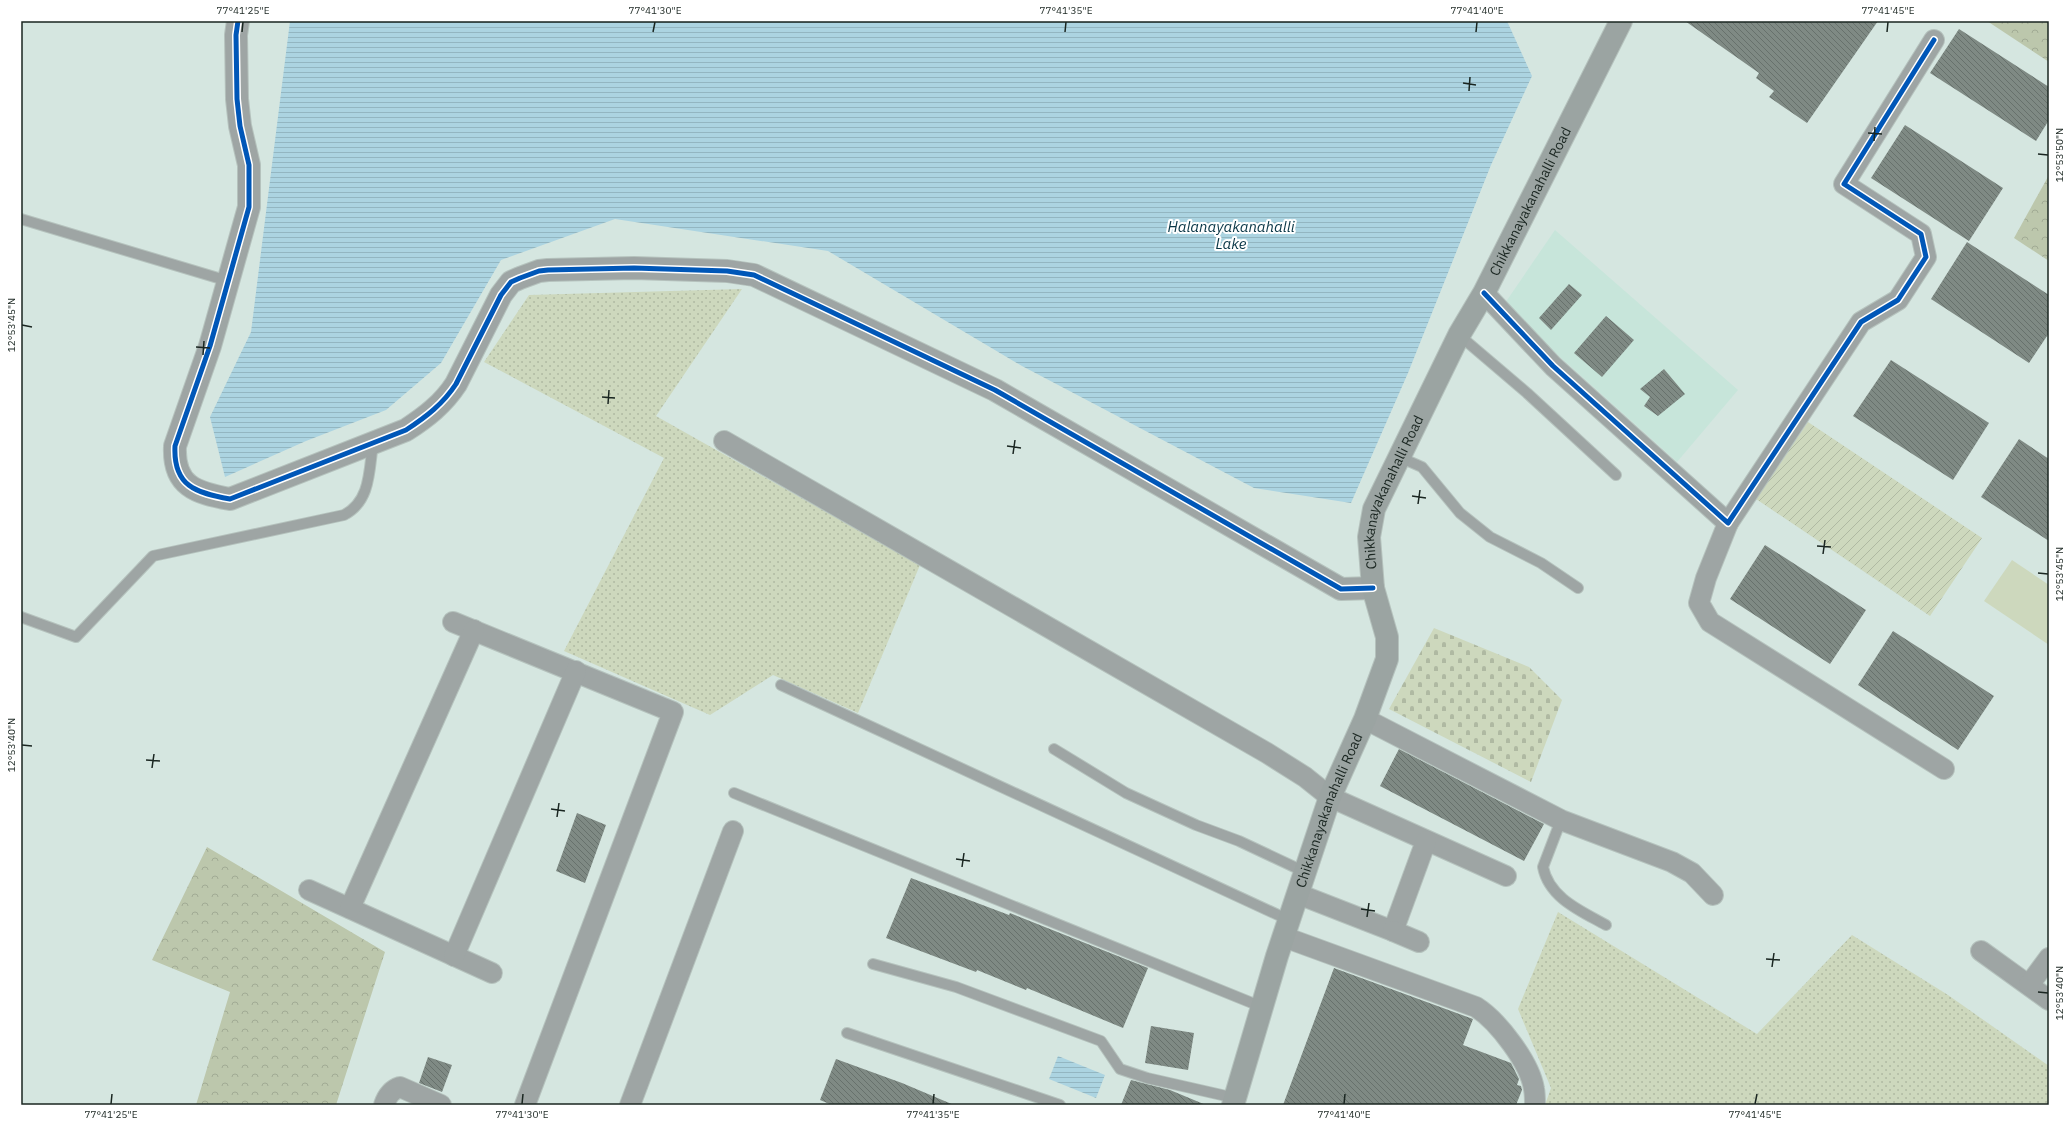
<svg xmlns="http://www.w3.org/2000/svg" width="2070" height="1126" font-family="'IBM Plex Sans',sans-serif">
  <defs>
    <pattern id="grass-dots" width="8" height="8" patternUnits="userSpaceOnUse"><rect width="8" height="8" fill="#cdd8bd"/><path d="M2 2h.1M6 6h.1" fill="none" stroke="#afb9a2" stroke-width="1.8" stroke-linecap="round"/></pattern>
    <pattern id="forest-crowns" width="20" height="18" patternUnits="userSpaceOnUse"><rect width="20" height="18" fill="#bcc7ac"/><path d="M2 6a3 3 0 1 1 6 0M12 15a3 3 0 1 1 6 0" fill="none" stroke="#a1ab94"/></pattern>
    <pattern id="cemetery-stones" width="16" height="16" patternUnits="userSpaceOnUse"><rect width="16" height="16" fill="#cdd8bd"/><path d="M2 7V4a2 2 0 0 1 4 0v3zM10 15v-3a2 2 0 0 1 4 0v3z" fill="#afb9a2"/></pattern>
    <pattern id="garden-furrows" width="10" height="10" patternUnits="userSpaceOnUse"><rect width="10" height="10" fill="#cdd8bd"/><path d="M-1 1l2-2M0 10L10 0M9 11l2-2" fill="none" stroke="#afb9a2"/></pattern>
    <pattern id="water-rules" width="6" height="5" patternUnits="userSpaceOnUse"><rect width="6" height="5" fill="#acd4e1"/><path d="M0 2.5h6" fill="none" stroke="#93b6c1"/></pattern>
    <pattern id="building-back-hatch" width="6" height="6" patternUnits="userSpaceOnUse"><rect width="6" height="6" fill="#7f8a84"/><path d="M-1 5l2 2M0 0l6 6M5-1l2 2" fill="none" stroke="#67716c"/></pattern>
  </defs>
  <rect width="100%" height="100%" fill="#d5e6e0"/>
  <polygon fill="#c7e5da" points="1555,230 1738,390 1677,462 1503,306"/>
  <g fill="url(#grass-dots)">
    <polygon points="742,289 656,416 920,565 858,713 773,675 710,715 564,651 664,458 484,362 529,295"/>
    <polygon points="1558,912 1757,1034 1852,935 1948,995 2049,1066 2049,1105 1545,1105 1551,1088 1518,1009"/>
  </g>
  <g fill="url(#forest-crowns)">
    <polygon points="1987,21 2049,21 2049,62"/>
    <polygon points="2049,175 2049,261 2014,238"/>
    <polygon points="207,847 385,952 336,1105 196,1105 230,992 152,960"/>
  </g>
  <polygon fill="url(#cemetery-stones)" points="1434,628 1529,667 1562,700 1531,782 1389,709"/>
  <polygon fill="#cdd8bd" points="2012,560 2049,585 2049,645 1984,601"/>
  <polygon fill="url(#garden-furrows)" points="1808,422 1982,538 1930,616 1756,499"/>
  <g fill="url(#water-rules)">
    <polygon points="290,21 1507,21 1532,76 1491,165 1408,373 1351,503 1254,488 1022,366 828,251 615,219 501,260 441,363 386,410 306,441 225,477 210,417 251,332"/>
    <polygon points="1058,1056 1105,1075 1096,1098 1049,1079"/>
  </g>
  <g fill="url(#building-back-hatch)">
    <polygon points="1685,21 1878,21 1807,123 1769,97 1774,91 1756,78 1759,73"/>
    <polygon points="1959,29 2049,87 2049,120 2036,141 1930,73"/>
    <polygon points="1905,125 2003,188 1969,241 1871,178"/>
    <polygon points="1967,242 2049,295 2049,333 2029,363 1931,299"/>
    <polygon points="1569,284 1582,295 1551,330 1539,318"/>
    <polygon points="1606,316 1634,340 1602,377 1574,353"/>
    <polygon points="1891,360 1989,423 1953,480 1853,416"/>
    <polygon points="1664,369 1685,394 1658,416 1644,406 1650,397 1640,389"/>
    <polygon points="2019,439 2049,459 2049,541 1981,497"/>
    <polygon points="1765,545 1866,610 1830,664 1730,599"/>
    <polygon points="1893,631 1994,696 1958,750 1858,685"/>
    <polygon points="1399,749 1544,824 1524,861 1380,786"/>
    <polygon points="577,813 606,825 585,883 556,871"/>
    <polygon points="911,878 1009,915 1010,913 1148,968 1123,1028 1027,988 1026,990 977,970 976,972 886,938"/>
    <polygon points="1334,968 1473,1019 1463,1045 1511,1063 1519,1079 1517,1085 1521,1086 1522,1090 1516,1105 1283,1105"/>
    <polygon points="1151,1026 1194,1033 1188,1070 1145,1063"/>
    <polygon points="428,1057 452,1065 442,1092 419,1083"/>
    <polygon points="836,1059 902,1083 954,1105 832,1105 820,1100"/>
    <polygon points="1131,1080 1170,1090 1206,1105 1121,1105"/>
  </g>
  <g fill="none" stroke-linecap="round" stroke-linejoin="round">
    <g stroke="#b5c2bd" stroke-width="12">
      <g id="service">
        <polyline points="21,219 228,281"/>
        <polyline points="1459,335 1527,393 1616,475"/>
        <polyline points="1399,457 1422,467 1460,513 1490,537 1541,563 1578,588"/>
        <path d="M 21,617 L 76,637 L 153,556 L 344,515 C 371,501 369,470 373,443"/>
        <polyline points="781,685 1289,920"/>
        <polyline points="1054,749 1126,793 1196,825 1239,841 1305,872"/>
        <polyline points="734,793 1262,1007"/>
        <path d="M 1561,820 L 1543,867 C 1549,898 1581,911 1606,925"/>
        <polyline points="873,964 956,987 1101,1041 1120,1069 1147,1078 1235,1098"/>
        <polyline points="847,1033 1060,1105"/>
      </g>
    </g>
    <g stroke="#b5c2bd" stroke-width="22">
      <g id="minor">
        <polyline points="1484,293 1553,366 1728,523 1861,322 1898,300 1926,257 1921,234 1844,184 1934,40"/>
        <polyline points="724,441 1267,753 1305,777 1330,797 1506,876"/>
        <polyline points="1728,523 1706,578 1699,603 1710,622 1944,769"/>
        <polyline points="453,622 673,712 525,1105"/>
        <polyline points="1365,719 1561,820 1672,862 1692,873 1713,895"/>
        <polyline points="309,890 492,973"/>
        <polyline points="1298,894 1393,931 1426,841"/>
        <polyline points="350,908 474,630"/>
        <polyline points="1393,931 1419,942"/>
        <path d="M 1284,937 L 1476,1007 C 1498,1021 1530,1063 1534,1089 C 1535,1094 1535,1100 1535,1105"/>
        <polyline points="1981,951 2049,1000"/>
        <polyline points="454,956 576,671"/>
        <polyline points="2029,985 2049,958"/>
        <path d="M 384,1105 C 387,1096 391,1090 400,1087 L 441,1105"/>
        <polyline points="630,1105 733,831"/>
      </g>
    </g>
    <g stroke="#b5c2bd" stroke-width="24">
      <path id="tertiary" d="M 238,21 L 236,35 L 237,99 L 240,126 L 249,165 L 249,207 L 210,346 L 175,446 C 173,486 196,493 230,499 L 406,430 C 426,417 443,404 456,384 L 501,295 L 511,282 L 520,278 L 539,271 L 548,270 L 634,268 L 727,271 L 754,275 L 995,390 L 1341,589 L 1373,588"/>
    </g>
    <g stroke="#b5c2bd" stroke-width="24">
      <g id="secondary">
        <path id="s1" d="M 1233,1105 L 1277,956 L 1330,797 L 1365,719 L 1387,659 L 1387,637 L 1373,588 L 1369,537 L 1374,509 L 1459,335 L 1484,293 L 1621,21"/>
      </g>
    </g>
    <use href="#service" stroke="#9ea5a4" stroke-width="10"/>
    <use href="#minor" stroke="#9ea5a4" stroke-width="20"/>
    <use href="#tertiary" stroke="#9ea5a4" stroke-width="22"/>
    <use href="#secondary" stroke="#9ba4a2" stroke-width="22"/>
    <g stroke="#fff" stroke-width="8">
      <g id="cycleway">
        <path d="M 238,21 L 236,35 L 237,99 L 240,126 L 249,165 L 249,207 L 210,346 L 175,446 C 173,486 196,493 230,499 L 406,430 C 426,417 443,404 456,384 L 501,295 L 511,282 L 520,278 L 539,271 L 548,270 L 634,268 L 727,271 L 754,275 L 995,390 L 1341,589 L 1373,588"/>
        <polyline points="1484,293 1553,366 1728,523 1861,322 1898,300 1926,257 1921,234 1844,184 1934,40"/>
      </g>
    </g>
    <use href="#cycleway" stroke="#0057b8" stroke-width="5"/>
  </g>
  <path fill="none" stroke="#1a2621" stroke-width="1.5" d="M 242,32 L 243,22M 653,32 L 655,22M 1065,32 L 1066,22M 1476,32 L 1477,22M 1887,32 L 1888,22M 1463,83 L 1476,85M 1469,91 L 1470,77M 1868,133 L 1882,134M 1874,141 L 1875,127M 2038,154 L 2048,155M 22,325 L 32,327M 196,347 L 210,348M 203,355 L 204,341M 602,397 L 615,398M 608,404 L 609,390M 1007,446 L 1021,448M 1013,454 L 1015,440M 1412,496 L 1426,498M 1418,504 L 1420,490M 1817,546 L 1831,547M 1823,554 L 1825,540M 2038,573 L 2048,574M 22,745 L 32,746M 146,760 L 160,761M 152,768 L 154,754M 551,809 L 565,811M 557,817 L 559,803M 956,859 L 970,861M 962,867 L 964,853M 1361,909 L 1375,911M 1367,917 L 1369,903M 1766,959 L 1780,960M 1772,967 L 1774,953M 2038,992 L 2048,993M 111,1104 L 112,1094M 522,1104 L 523,1094M 933,1104 L 934,1094M 1344,1104 L 1345,1094M 1755,1104 L 1757,1094"/>
  <g text-anchor="middle" dominant-baseline="central" stroke-width="4" stroke-linejoin="round" paint-order="stroke">
    <g font-size="14" fill="#1a2621" stroke="#fff">
      <text stroke="none"><textPath href="#s1" startOffset="970">Chikkanayakanahalli Road</textPath></text>
      <text stroke="none"><textPath href="#s1" startOffset="646">Chikkanayakanahalli Road</textPath></text>
      <text stroke="none"><textPath href="#s1" startOffset="310">Chikkanayakanahalli Road</textPath></text>
    </g>
    <g font-size="15" font-style="italic" fill="#093646" stroke="#fff">
      <text x="1231" y="226">Halanayakanahalli<tspan x="1231" dy="17">Lake</tspan></text>
    </g>
  </g>
  <rect width="2070" height="1126" fill="none" stroke="#ffffff" stroke-width="44"/>
  <rect x="22" y="22" width="2026" height="1082" fill="none" stroke="#1a2621" stroke-width="1.5"/>
  <g font-size="10" text-anchor="middle" fill="#1a2621">
    <text x="243" y="14">77°41'25"E</text>
    <text x="655" y="14">77°41'30"E</text>
    <text x="1066" y="14">77°41'35"E</text>
    <text x="1477" y="14">77°41'40"E</text>
    <text x="1888" y="14">77°41'45"E</text>
    <text transform="translate(2059 155) rotate(-90)" y="4">12°53'50"N</text>
    <text transform="translate(11 325) rotate(-90)" y="4">12°53'45"N</text>
    <text transform="translate(2059 574) rotate(-90)" y="4">12°53'45"N</text>
    <text transform="translate(11 745) rotate(-90)" y="4">12°53'40"N</text>
    <text transform="translate(2059 993) rotate(-90)" y="4">12°53'40"N</text>
    <text x="111" y="1118">77°41'25"E</text>
    <text x="522" y="1118">77°41'30"E</text>
    <text x="933" y="1118">77°41'35"E</text>
    <text x="1344" y="1118">77°41'40"E</text>
    <text x="1755" y="1118">77°41'45"E</text>
  </g>
</svg>
